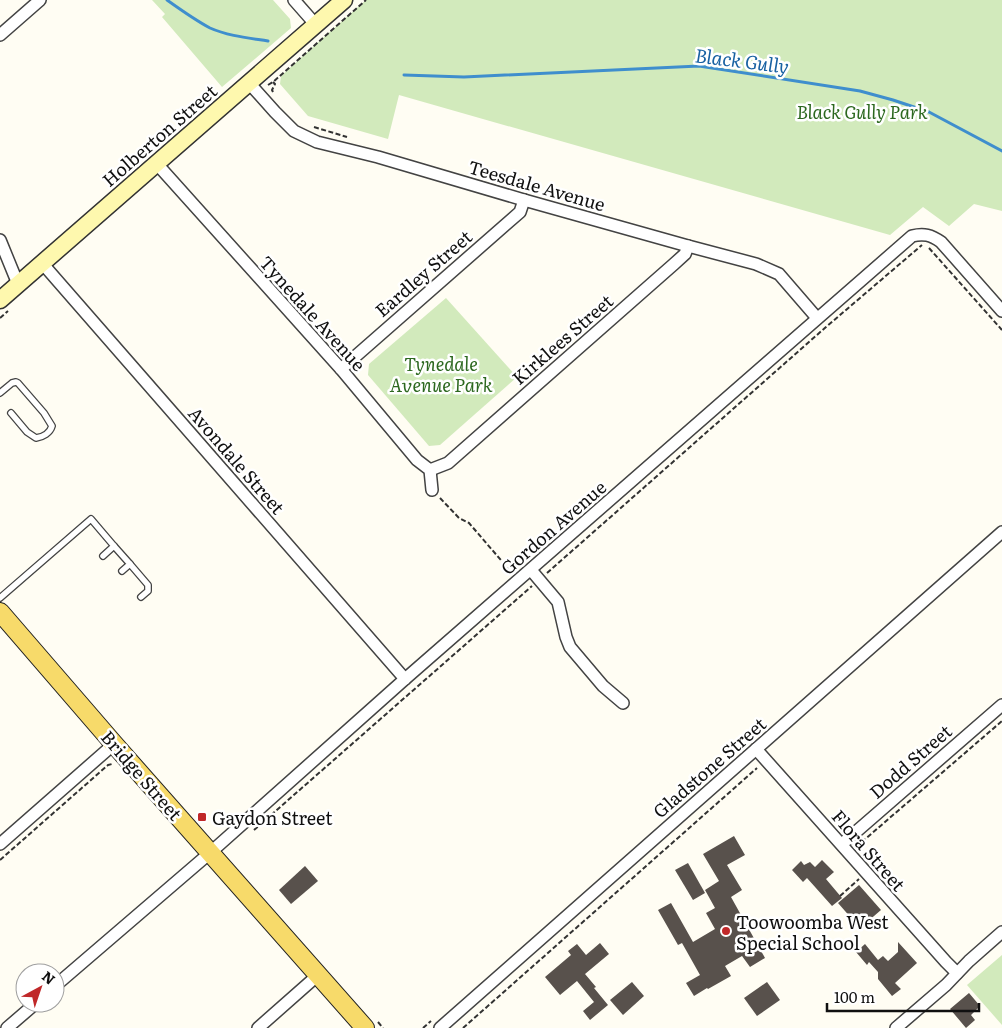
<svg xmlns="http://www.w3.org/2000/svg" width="1002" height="1028" font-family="Literata,serif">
  <rect width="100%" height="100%" fill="#fffdf3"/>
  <g fill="#d2eabc">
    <polygon points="152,0 273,0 290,19 291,28 222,87 162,17 165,14"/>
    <polygon points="366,0 1002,0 1002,211 974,204 949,226 923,207 890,235 399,95 388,139 308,116 280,84 281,76 315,45"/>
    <polygon points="446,298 517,377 440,445 429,446 368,375 369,364"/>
    <polygon points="1002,955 1002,1025 967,985"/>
  </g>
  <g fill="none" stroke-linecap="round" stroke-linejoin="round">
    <g stroke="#3f8ecd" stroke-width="3">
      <path d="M 167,0 C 181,10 195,20 210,28 C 228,36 249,38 268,41"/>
      <polyline points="404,75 464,77 699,66 860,91 893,100 929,112 1002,151"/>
    </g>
  </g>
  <g fill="#58514c">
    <polygon points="734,836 745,855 727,865 742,890 731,897 765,958 750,967 742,956 725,966 731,976 708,989 707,988 694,996 686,983 700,975 682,943 678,945 658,910 671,903 693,942 715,929 706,913 715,908 705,890 719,881 703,854"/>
    <polygon points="822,860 834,872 826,879 842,898 832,906 807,878 803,882 792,870 801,861 804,865 810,862 815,867"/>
    <polygon points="688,863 705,893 693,900 675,870"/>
    <polygon points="305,866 318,881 291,904 279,890"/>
    <polygon points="859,885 881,910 860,928 858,925 851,925 852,919 838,903"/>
    <polygon points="898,942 917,963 895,983 901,989 892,996 878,979 878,972 869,962 867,965 856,952 865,944 878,960 883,956 888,961 898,952"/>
    <polygon points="600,943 609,954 585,974 596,987 594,988 608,1005 590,1020 583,1011 594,1002 577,981 560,995 545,977 571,955 568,951 577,944 586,955"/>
    <polygon points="632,982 644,996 623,1015 610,1000"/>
    <polygon points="767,982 780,1000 757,1016 744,998"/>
    <polygon points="969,993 980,1006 971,1015 975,1020 966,1028 950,1009"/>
  </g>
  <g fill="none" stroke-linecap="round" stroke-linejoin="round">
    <g stroke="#434343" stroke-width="8">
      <g id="lane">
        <path d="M 0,393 L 12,383 L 16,382 L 18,383 L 44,413 L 52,426 C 50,433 43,437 36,438 L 27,432 L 11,413"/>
        <polyline points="114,546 130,564 122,571"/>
        <polyline points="130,564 148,585 148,591 141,597"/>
        <polyline points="0,598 91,519 114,546 103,556"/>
      </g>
    </g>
    <g stroke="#434343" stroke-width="14">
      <g id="street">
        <polyline points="294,0 316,25"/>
        <polyline points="0,35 40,0"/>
        <polyline points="249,83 275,112 294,131 317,142 378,157 524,200 688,246 756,264 779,274 817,318"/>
        <polyline points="157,164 341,369 417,460 430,470 432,490"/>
        <polyline points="0,240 18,284"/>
        <polyline points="42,263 405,679"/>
        <polyline points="341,369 520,212 524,200"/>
        <polyline points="430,470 448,463 674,264 685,254 688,246"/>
        <polyline points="531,570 558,602 566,637 570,647 603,686 623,703"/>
        <polyline points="756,749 946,962 957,973"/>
        <polyline points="0,844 114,744"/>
        <polyline points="842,844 1002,705"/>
        <path d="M 55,986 L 211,852 L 405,679 L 912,236 C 924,233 931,235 941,242 L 1002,311"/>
        <polyline points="7,1028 36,1003"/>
        <polyline points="258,1028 318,975"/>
        <polyline points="440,1028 1002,532"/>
        <polyline points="896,1028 946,985 969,961 1002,932"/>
      </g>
    </g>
    <g stroke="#323232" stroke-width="19">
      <polyline id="secondary" points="0,300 344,0"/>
    </g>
    <g stroke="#212121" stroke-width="20">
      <polyline id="primary" points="0,612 114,744 365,1028"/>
    </g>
    <g stroke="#323232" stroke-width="2" stroke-dasharray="5 2.5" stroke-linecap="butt">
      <polyline points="268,85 273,82 366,0"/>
      <polyline points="273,92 272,90 275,84 273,82"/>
      <polyline points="314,127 347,137"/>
      <polyline points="929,248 1002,330"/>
      <polyline points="0,318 8,311"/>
      <polyline points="440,498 459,518 469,523 512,573"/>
      <polyline points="547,573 826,327 922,245"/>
      <polyline points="254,830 532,586"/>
      <polyline points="856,847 1002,721"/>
      <polyline points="0,860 108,765 112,764"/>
      <polyline points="840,896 859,879"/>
      <polyline points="378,1022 383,1028"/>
      <polyline points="423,1028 431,1021"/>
      <polyline points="463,1028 757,768"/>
    </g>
    <use href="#lane" stroke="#fff" stroke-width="5.5"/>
    <use href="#street" stroke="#fff" stroke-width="11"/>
    <use href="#secondary" stroke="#fef8ae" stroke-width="16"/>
    <use href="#primary" stroke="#f7da6a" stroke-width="18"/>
  </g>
  <g fill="#c02829" stroke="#fff" stroke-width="2">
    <rect x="197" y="812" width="10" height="10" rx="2.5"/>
    <circle cx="726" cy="931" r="5"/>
  </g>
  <g text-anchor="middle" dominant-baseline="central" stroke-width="5" stroke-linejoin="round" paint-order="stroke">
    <g font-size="18" font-style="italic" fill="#2c681f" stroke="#fff">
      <text x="862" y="111">Black Gully Park</text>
      <text x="441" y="363">Tynedale<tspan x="441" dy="21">Avenue Park</tspan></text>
    </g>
    <g font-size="18" fill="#101010" stroke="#fff">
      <text transform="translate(159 135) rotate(-41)">Holberton Street</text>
      <text transform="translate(537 185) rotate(16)">Teesdale Avenue</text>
      <text transform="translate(423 273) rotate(-41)">Eardley Street</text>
      <text transform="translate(313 313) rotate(48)">Tynedale Avenue</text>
      <text transform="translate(562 339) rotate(-41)">Kirklees Street</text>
      <text transform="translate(237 460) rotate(49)">Avondale Street</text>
      <text transform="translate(553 527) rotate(-41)">Gordon Avenue</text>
      <text transform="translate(910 761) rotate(-41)">Dodd Street</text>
      <text transform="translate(709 767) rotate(-41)">Gladstone Street</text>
      <text transform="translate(142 775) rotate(49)">Bridge Street</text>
      <text transform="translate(869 850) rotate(49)">Flora Street</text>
    </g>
    <g font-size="18" fill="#101010" stroke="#fff" text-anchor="start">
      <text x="212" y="817">Gaydon Street</text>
      <text x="736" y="921">Toowoomba West<tspan x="736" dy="21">Special School</tspan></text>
    </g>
    <g font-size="19" font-style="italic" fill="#1861a2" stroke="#fff">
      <text transform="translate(742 60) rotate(7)">Black Gully</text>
    </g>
  </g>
  <g transform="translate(40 988) rotate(40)"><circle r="24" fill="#ffffff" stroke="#9f9f9f"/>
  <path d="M0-4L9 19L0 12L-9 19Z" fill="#c02829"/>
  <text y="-8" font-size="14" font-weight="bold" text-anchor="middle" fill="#101010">N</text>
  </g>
  <path d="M827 1003v8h152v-8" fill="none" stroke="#101010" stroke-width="2.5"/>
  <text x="834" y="1003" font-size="15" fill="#101010" stroke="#ffffff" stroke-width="4" paint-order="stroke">100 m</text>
</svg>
